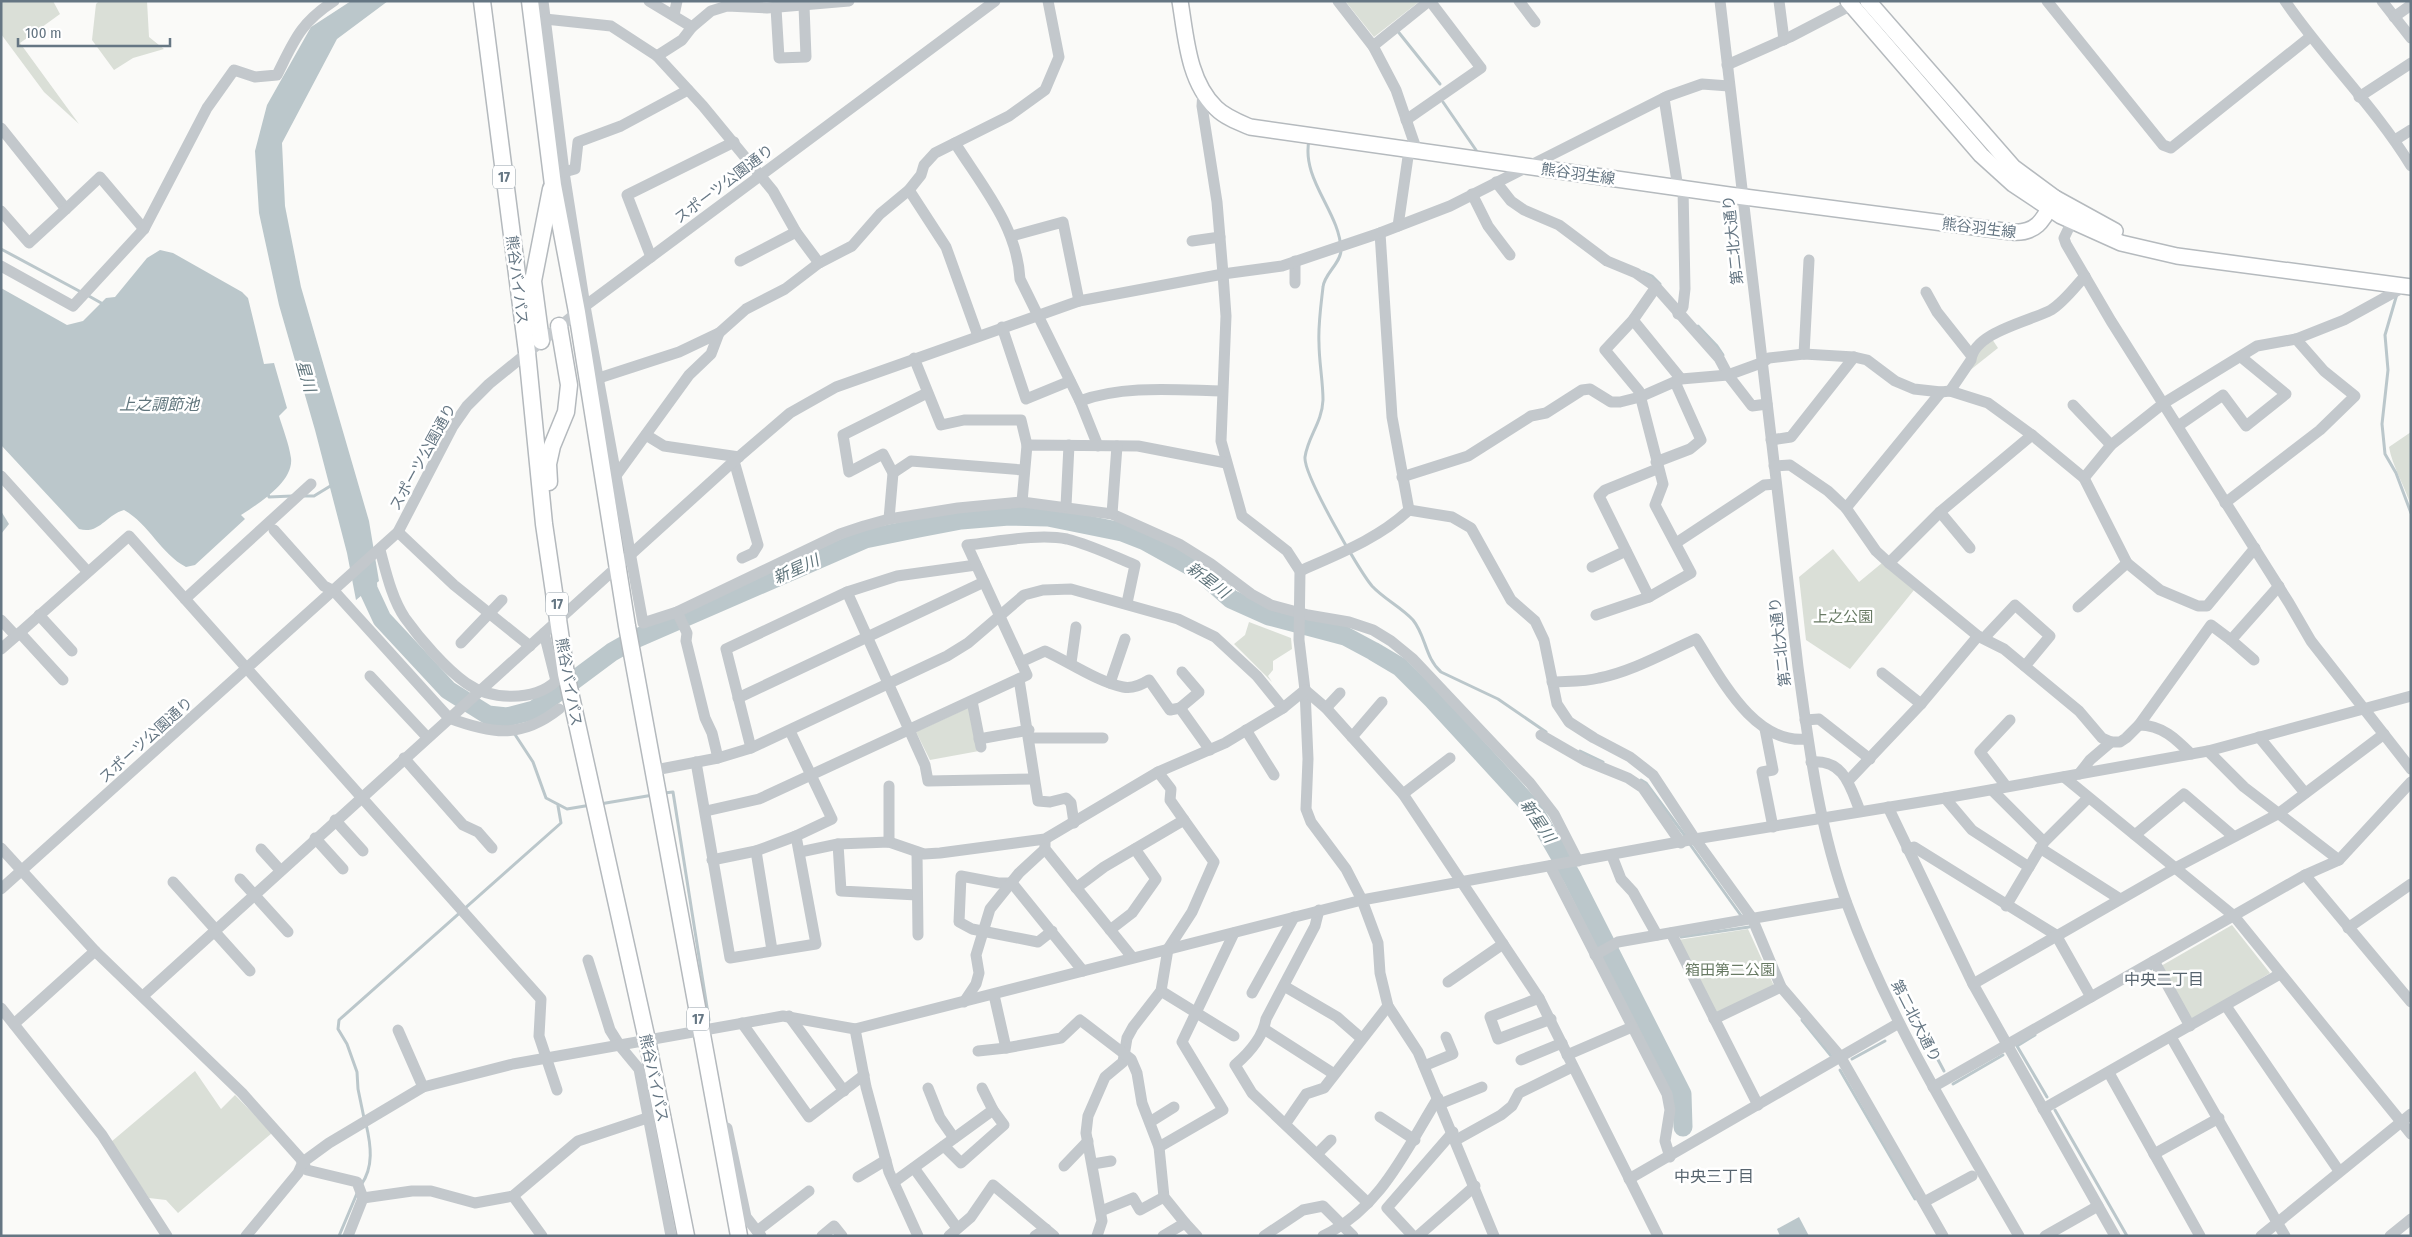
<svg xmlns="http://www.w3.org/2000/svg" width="2412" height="1237" font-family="'Fira Sans Condensed','Noto Sans JP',sans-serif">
  <rect width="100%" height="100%" fill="#fafaf8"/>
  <g fill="#dadfd7">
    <polygon points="1,1 53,1 60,14 20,43 79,124 44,92 1,34"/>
    <polygon points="99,1 147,1 149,37 164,49 133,58 114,70 92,40 96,4"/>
    <polygon points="1348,1 1420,1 1374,37 1346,2"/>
    <polygon points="1992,339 1998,348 1964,375 1979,351"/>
    <path d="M 2411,432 L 2411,506 C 2405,487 2392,465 2389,447 Z"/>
    <polygon points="1833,549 1859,582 1882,563 1914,590 1850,669 1806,640 1799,577"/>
    <polygon points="1249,622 1291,638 1292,649 1273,661 1273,670 1268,676 1272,682 1234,644 1245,635"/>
    <polygon points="970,707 979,751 930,760 916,732"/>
    <polygon points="2232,925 2270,973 2192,1021 2161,966"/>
    <polygon points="1748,929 1774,986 1715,1015 1678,940"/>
    <polygon points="195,1071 221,1109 235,1095 272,1133 178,1213 166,1200 149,1198 111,1142"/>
  </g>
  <g fill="#bbc7cb">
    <polygon points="351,1 388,1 337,39 282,143 285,206 301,287 369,521 379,581 356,600 347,553 315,430 279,305 259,213 255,151 267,105 311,27"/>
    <path d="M 160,250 L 173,253 L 242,292 L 248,298 L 264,364 L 274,363 L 287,408 L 279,416 C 283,429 289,444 291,458 C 294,482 258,504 241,515 L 245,519 L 195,565 L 186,567 C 161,554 149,524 124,510 C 106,515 99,535 79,529 L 1,445 L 1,288 L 67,325 L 83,321 L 106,298 L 115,297 L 147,258 Z"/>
    <polygon points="1,511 9,524 1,534"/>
    <polygon points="1799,1217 1809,1236 1780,1236 1777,1229"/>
  </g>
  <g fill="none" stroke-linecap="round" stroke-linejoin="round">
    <g stroke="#bbc7cb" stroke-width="3">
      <polyline points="1396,29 1440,84"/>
      <polyline points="1443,102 1478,153"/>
      <path d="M 1309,140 C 1301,180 1340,212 1341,250 C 1341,263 1324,274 1323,287 C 1321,305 1318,325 1319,343 C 1319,362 1323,381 1323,400 C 1322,423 1308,436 1305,457 C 1303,474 1359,571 1372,586 C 1384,599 1401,607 1413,620 C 1426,636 1425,658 1441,672 L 1498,699 L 1546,732"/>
      <polyline points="1,249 81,292"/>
      <polyline points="1643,272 1652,276 1660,284"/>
      <polyline points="2397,294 2385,335 2388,370 2382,424 2385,454 2396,473 2411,513"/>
      <polyline points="87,295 103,304"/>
      <polyline points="1698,326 1717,346 1723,355"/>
      <polyline points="268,494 269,497 292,496"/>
      <polyline points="303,496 314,496 332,485"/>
      <polyline points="507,717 512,727"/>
      <polyline points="514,733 533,762 546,798 567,809 591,805"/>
      <polyline points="1580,751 1603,762"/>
      <polyline points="1641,780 1646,783 1686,837"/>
      <polyline points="664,793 673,792 709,1020"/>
      <polyline points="600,804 653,795"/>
      <polyline points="1689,843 1742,917"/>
      <polyline points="1681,937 1749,927"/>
      <polyline points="2130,981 2151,969"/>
      <polyline points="1802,1020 1832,1057"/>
      <polyline points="1916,1022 1918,1022 1944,1071"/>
      <polyline points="2035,1035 2017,1046 2047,1097"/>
      <polyline points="1852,1059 1885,1041"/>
      <polyline points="1840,1070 1915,1199"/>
      <polyline points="1953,1084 2003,1055"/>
      <polyline points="2055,1110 2127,1236"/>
      <polyline points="364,1118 358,1089 357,1072 347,1044 338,1029 339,1020 561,823 558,806"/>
      <path d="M 361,1185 C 374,1167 371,1145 366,1124"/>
      <polyline points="339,1236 358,1191"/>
    </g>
    <polyline stroke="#bbc7cb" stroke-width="19" points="366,565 368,589 382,619 448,690 488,715 507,717 534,710 612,652 635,639 865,539 919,528 961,520 1009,516 1048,517 1122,532 1145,541 1199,571 1231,599 1269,616 1345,636 1373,651 1400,667 1433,700 1533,809 1572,877 1682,1094 1683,1127"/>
    <g stroke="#b5babe" stroke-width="18">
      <g id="major">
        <path d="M 1180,1 C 1186,37 1188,81 1216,108 C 1225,117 1238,122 1250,127 L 1729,195 L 2012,232 C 2038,234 2044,218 2055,198"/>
        <polyline points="1848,1 1981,155 2013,184 2061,216 2121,243 2177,256 2411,287"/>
        <polyline points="1868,1 2013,167 2055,198 2115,231"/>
      </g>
    </g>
    <g stroke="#b4b9bd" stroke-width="19">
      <g id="highway">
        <polyline points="482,1 527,352 544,524 566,674 647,1040 686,1236"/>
        <polyline points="530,1 553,185 577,312 627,626 739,1236"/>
        <polyline points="541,341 533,281 551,189"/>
        <polyline points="549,482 548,464 552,446 566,412 569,385 559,326"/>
      </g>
    </g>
    <g stroke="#c3c8cc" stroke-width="11">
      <polyline points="543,1 564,172 585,306 643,623 677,612 840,534 864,526 889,519 958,508 1022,502 1112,514 1179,544 1211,564 1251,594 1271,605 1308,615 1349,622 1373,630 1391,641 1413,659 1530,783 1554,814 1578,861"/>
      <polyline points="649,1 692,27 711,11 727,6 767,8 849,1"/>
      <polyline points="1338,1 1373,46 1396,90 1417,151"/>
      <polyline points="1519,1 1535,22"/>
      <path d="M 1720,1 L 1798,667 C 1809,747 1819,828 1847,904 C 1890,1021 1957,1128 2019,1236"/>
      <polyline points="1779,1 1784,40"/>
      <polyline points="2047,1 2163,145 2171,148 2310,37"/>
      <path d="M 2285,1 C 2324,58 2375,107 2411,166"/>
      <polyline points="2382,1 2411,38"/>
      <polyline points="776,8 779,58 806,57 804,6"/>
      <polyline points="674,15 677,1"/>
      <polyline points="2394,17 2411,5"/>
      <polyline points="545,19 611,26 657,56 703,106 773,191 796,232 819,263"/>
      <polyline points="1373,46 1429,1"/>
      <polyline points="657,56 682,40 692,27"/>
      <polyline points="1727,65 1790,37 1859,1"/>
      <polyline points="1203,91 1202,106 1217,202 1223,274 1226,316 1221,441 1242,516 1287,551 1300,571 1299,640 1305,690 1308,759 1306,809 1311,822 1346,869 1362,900 1378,943 1380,973 1388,1006 1418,1052 1494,1236"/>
      <polyline points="2359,97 2411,63"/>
      <polyline points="1664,98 1678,188"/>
      <polyline points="1406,120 1481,68 1430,1"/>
      <polyline points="1,128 66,209 100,177 144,229"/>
      <polyline points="2395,140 2411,130"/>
      <path d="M 955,143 C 982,186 1017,226 1020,279 L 1080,401 L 1098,446"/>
      <polyline points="564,172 575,169 578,142 621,126 688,90"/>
      <polyline points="1496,182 1511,201 1524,210 1559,225 1607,261 1636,273 1656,287 1719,358 1728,375 1752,406 1767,404"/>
      <polyline points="909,190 946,247 978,336"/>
      <polyline points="1472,194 1488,226 1510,255"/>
      <polyline points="1,211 29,243 66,209"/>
      <polyline points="2075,215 2064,238 2066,244 2111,321 2289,603 2311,641 2411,769"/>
      <polyline points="1398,226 1409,150"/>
      <polyline points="1012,236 1063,222 1079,301"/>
      <polyline points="1192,241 1220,237"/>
      <polyline points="651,257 627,195 734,142"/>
      <polyline points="740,261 796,232"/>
      <polyline points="1295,261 1295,283"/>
      <path d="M 1,266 L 73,306 L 144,229 L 207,108 L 234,70 L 255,77 L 277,75 C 294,41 300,23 334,1"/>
      <polyline points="1656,287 1633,320 1605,350 1639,391 1663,484 1655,505 1691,573 1649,597 1599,496 1605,490 1657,469"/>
      <polyline points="1926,292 1937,312 1971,355"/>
      <polyline points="1678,314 1683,307 1685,289 1683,188"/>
      <polyline points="1633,320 1681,379"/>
      <polyline points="1002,327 1026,399 1070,381"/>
      <polyline points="1804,354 1809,260"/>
      <polyline points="914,358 941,425 964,420 1021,420 1027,445"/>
      <polyline points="599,378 679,352 719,333 746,309 785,289 819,263 852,246 880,214 909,190 921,175 924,165 935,153 1009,116 1045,90 1059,57 1048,1"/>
      <path d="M 1950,391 L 1971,360 C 1974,332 2031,321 2051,310 C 2064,302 2075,287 2085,276"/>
      <path d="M 1080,401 C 1124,385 1175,390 1222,391"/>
      <polyline points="2073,405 2111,445"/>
      <polyline points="2178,426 2223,395 2246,426 2286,394 2241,357"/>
      <polyline points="646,435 664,446 739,457"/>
      <polyline points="1771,440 1791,437 1854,357"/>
      <polyline points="734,461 758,545 753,553 742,558"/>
      <polyline points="1656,462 1690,449 1701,440 1675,382"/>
      <polyline points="1774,466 1790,465 1828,491 1846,508 1876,551 1889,563 1978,636 2004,649 2079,711 2102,738 2111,742"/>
      <polyline points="893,473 911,461 1023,470"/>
      <polyline points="1,476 87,571"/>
      <polyline points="615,477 689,375 711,354 719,333"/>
      <polyline points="1402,477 1468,456 1531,416 1546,413 1582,390 1590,389 1611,402 1620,402 1640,397 1681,379 1728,375 1761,363 1769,358 1804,354 1854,357 1867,360 1895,381 1914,389 1941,392 1950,391 1988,403 2032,435 2084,478 2127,563 2160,590 2198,606 2207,606 2255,548"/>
      <polyline points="2084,478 2111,445 2164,403 2257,346 2296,339 2344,320 2404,287"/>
      <polyline points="1022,502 1027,445 1138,446 1226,463"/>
      <polyline points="2225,503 2320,430 2355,396 2324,371 2296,339"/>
      <polyline points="1066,506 1069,445"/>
      <polyline points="1846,508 1941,392"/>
      <polyline points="1409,510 1452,517 1471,528 1511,600 1535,621 1544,640 1557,704 1569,722 1594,738 1630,757 1653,775 1695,839 1752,918 1781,987 1840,1056 1943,1236"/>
      <polyline points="1940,512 1970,548"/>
      <polyline points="1112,514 1117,446"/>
      <polyline points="889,519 893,473 883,454 849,472 843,435 927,393"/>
      <path d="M 274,530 L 324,586 L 334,591 L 449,718 C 492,734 521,739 559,709"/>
      <polyline points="398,532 454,585 530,646"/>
      <polyline points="1676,543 1764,485 1776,484"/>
      <path d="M 380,550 C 386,572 392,599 405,618 C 420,639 445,668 466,683 C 490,700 534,702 556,681 L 544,633"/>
      <polyline points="1889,563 1940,512 2032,435"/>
      <polyline points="1592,567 1626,551"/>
      <path d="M 1300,571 C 1338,554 1378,539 1409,510 L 1392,417 L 1380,233"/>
      <polyline points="847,592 925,765 928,781 1034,779"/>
      <polyline points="185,599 311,484"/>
      <polyline points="2078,607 2127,563"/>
      <polyline points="677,612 687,633 686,641 705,718 712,733 718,758"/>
      <polyline points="39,615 72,651"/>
      <polyline points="1596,615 1649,597"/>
      <polyline points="1,620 16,636 1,649"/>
      <polyline points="20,633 63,680"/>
      <polyline points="16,636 129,536 541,999 539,1036 557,1090"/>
      <polyline points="1984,638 2015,605 2050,636 2025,666"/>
      <polyline points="2231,640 2254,660"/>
      <polyline points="461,643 502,600"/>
      <path d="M 1021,662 L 1045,651 C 1069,662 1098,682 1123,687 C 1133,689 1141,685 1149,680 L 1170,710 L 1180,708 L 1210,750"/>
      <polyline points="1071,663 1076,627"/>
      <polyline points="1882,673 1921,704"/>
      <polyline points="370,676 427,737"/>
      <polyline points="1019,679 1038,801 1050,802 1066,798 1071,803 1074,823"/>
      <path d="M 1552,682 C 1567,681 1584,682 1599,678 C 1633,671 1664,653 1696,639 C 1721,678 1754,745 1807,739"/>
      <polyline points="1110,683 1125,639"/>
      <polyline points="1305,690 1326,708 1403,794 1539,998 1658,1236"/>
      <polyline points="738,698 984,582"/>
      <polyline points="972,701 981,747"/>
      <polyline points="1180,708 1199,692 1182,672"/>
      <polyline points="1326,708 1340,693"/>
      <polyline points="1805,720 1819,719 1870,759"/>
      <path d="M 2139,725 C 2162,725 2176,739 2191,754"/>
      <polyline points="1765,729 1773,770 1762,772 1773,827"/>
      <polyline points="1246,730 1274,775"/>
      <polyline points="1541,735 1586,761 1628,778 1643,788 1681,843"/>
      <polyline points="1352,737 1382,702"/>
      <polyline points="2259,737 2305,793"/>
      <polyline points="1029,738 1103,738"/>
      <polyline points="979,739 1029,730"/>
      <polyline points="751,748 726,649 847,592 897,576 976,565"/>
      <polyline points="2208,751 2244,787 2339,860"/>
      <polyline points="404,758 463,825 478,832 492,848"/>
      <polyline points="696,762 730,958 816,944 796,836 832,819 790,731"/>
      <path d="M 1811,762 C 1844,759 1850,786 1860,811"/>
      <polyline points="655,770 718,758 751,748 947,656 968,643 1024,595 1043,590 1071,589 1178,619 1215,637 1257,676 1283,708"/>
      <polyline points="1158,772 1171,789 1170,800 1184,820"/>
      <polyline points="2079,774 2090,760 2111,742 2120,742 2126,738 2139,725 2211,625 2231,640 2279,586"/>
      <polyline points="2064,777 2234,916 2411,1134"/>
      <polyline points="1848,781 1921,704 1978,636"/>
      <polyline points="889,786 889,842"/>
      <polyline points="2006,786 1980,752 2010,720"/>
      <polyline points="1992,790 2044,842"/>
      <polyline points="1403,794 1450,758"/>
      <polyline points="1945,798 1972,830 2029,867"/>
      <polyline points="1888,807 1973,984 2115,1236"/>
      <path d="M 706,811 L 759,799 L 1027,675 L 967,545 C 997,542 1038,533 1067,539 C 1091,545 1113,556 1135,565 L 1127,603"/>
      <polyline points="335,820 363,851"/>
      <polyline points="2135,835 2184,794 2233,836"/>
      <polyline points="315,838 343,869"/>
      <polyline points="1045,842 1045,849 1132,957"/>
      <polyline points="838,844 841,891 917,895"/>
      <polyline points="1,848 95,951 242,1093 300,1158 307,1170 357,1182 363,1198 348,1236"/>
      <polyline points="2040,848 2120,899"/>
      <polyline points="261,849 280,870"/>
      <polyline points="1907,849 1914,847 2056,935 2091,997"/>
      <polyline points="756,851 772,950"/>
      <polyline points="800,852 838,844 889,842 924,854 940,853 1045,839 1158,772 1225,743 1283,708 1305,690"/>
      <polyline points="917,852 918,935"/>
      <polyline points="1612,856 1621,879 1633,892 1657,935"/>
      <polyline points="712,860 756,851 796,836"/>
      <polyline points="1550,866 1667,1094 1670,1110 1665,1141 1670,1157"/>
      <polyline points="2305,875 2411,1002"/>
      <polyline points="240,879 288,932"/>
      <polyline points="173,882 216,930"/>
      <polyline points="1076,888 1104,867 1184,820 1214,862 1192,912 1168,949 1161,991 1133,1027 1127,1038 1123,1062 1105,1077 1088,1116 1086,1133 1102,1221 1097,1236"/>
      <polyline points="1,889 398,532 453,426 467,406 489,384 585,306 995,1"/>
      <polyline points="2006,906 2044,842 2088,798"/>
      <path d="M 1319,910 L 1315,926 L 1266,1019 C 1263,1037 1249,1053 1235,1065 L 1252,1093 L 1368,1203"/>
      <polyline points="2348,928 2411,884"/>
      <polyline points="1110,930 1132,913 1156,879 1135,849"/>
      <polyline points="214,931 250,971"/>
      <polyline points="1052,931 1038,942 972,929 959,922 961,876 998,883 1012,883 1083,971"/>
      <polyline points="1671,933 1758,1105"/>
      <polyline points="1595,955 1618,942 1846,902"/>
      <polyline points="588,960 610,1030 620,1046 639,1069 671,1236"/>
      <polyline points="2154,961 2190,1026"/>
      <polyline points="1448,982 1503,944"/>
      <polyline points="1973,984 2175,868 2278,814 2384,734"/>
      <polyline points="1284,986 1337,1017 1361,1038"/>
      <polyline points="1161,991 1234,1036"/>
      <polyline points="1252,993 1294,917"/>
      <polyline points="994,995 1006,1048 1061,1038 1080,1020 1131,1059 1137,1073 1142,1103 1159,1147 1164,1197 1185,1223"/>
      <polyline points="143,996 734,461 790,413 836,387 1079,301 1223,274 1282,266 1380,233 1450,206 1668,96 1702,84 1729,86"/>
      <polyline points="1539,998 1490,1017 1498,1039 1551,1019"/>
      <polyline points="964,1002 976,984 979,973 976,955 990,909 1019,873 1045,849"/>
      <polyline points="2226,1006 2339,1171"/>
      <polyline points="1,1008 102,1135 167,1236"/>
      <polyline points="789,1016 844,1091"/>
      <polyline points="1714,1019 1781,987"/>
      <polyline points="742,1023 809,1117 864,1075"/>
      <polyline points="14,1024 95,951"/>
      <polyline points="855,1029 866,1087 889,1172 918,1236"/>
      <polyline points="1264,1029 1334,1074"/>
      <polyline points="398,1030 423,1087"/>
      <polyline points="2171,1037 2285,1236"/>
      <polyline points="978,1051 1006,1048"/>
      <polyline points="1567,1055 1632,1027"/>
      <polyline points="1521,1060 1562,1043"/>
      <polyline points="1424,1066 1453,1054 1446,1037"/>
      <polyline points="2109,1073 2200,1236"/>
      <polyline points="1933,1087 2305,875 2339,860 2411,782"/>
      <polyline points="928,1088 940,1118 954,1138"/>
      <polyline points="1440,1104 1482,1087"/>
      <polyline points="2043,1109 2280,974"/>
      <polyline points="1380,1117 1415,1140"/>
      <polyline points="1150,1122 1174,1107"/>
      <polyline points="1286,1123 1306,1094 1324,1088 1388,1006"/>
      <polyline points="727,1128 746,1217 761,1236"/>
      <polyline points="1456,1140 1501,1115 1512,1106 1519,1093 1572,1067"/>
      <polyline points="944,1146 961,1163 1004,1125 993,1110 982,1088"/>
      <polyline points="1159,1147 1223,1110 1182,1042 1234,933"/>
      <polyline points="1317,1154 1331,1140"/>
      <polyline points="2154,1154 2219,1118"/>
      <polyline points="1093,1164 1111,1161"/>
      <polyline points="1064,1166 1088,1141"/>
      <polyline points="914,1168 957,1228"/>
      <polyline points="858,1177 886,1160"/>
      <polyline points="1629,1179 1899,1023"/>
      <polyline points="894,1182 993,1110"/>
      <polyline points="513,1196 542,1236"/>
      <polyline points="363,1198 412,1191 431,1191 475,1203 513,1196 578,1141 650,1117"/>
      <polyline points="1924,1202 1972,1176"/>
      <polyline points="1101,1211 1133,1198 1140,1210 1164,1197"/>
      <polyline points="757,1231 809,1191"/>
      <polyline points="246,1236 298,1173 303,1162 329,1143 423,1087 513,1064 783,1016 855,1029 1362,900 1695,839 1945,798 2208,751 2411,696"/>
      <polyline points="822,1236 834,1226 842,1236"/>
      <polyline points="949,1236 971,1217 993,1185 1054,1236"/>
      <polyline points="1035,1236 1046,1229"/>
      <polyline points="1163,1236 1185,1223 1197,1236"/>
      <polyline points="1264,1236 1303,1210 1323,1206 1353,1236"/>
      <path d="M 1323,1236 C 1382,1207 1405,1151 1438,1098"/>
      <polyline points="1413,1236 1387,1208 1453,1132"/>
      <polyline points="1418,1236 1475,1186"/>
      <polyline points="2045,1236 2098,1206"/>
      <polyline points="2261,1236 2411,1114"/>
      <polyline points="2390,1236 2411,1219"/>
    </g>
    <use href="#major" stroke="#fff" stroke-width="15"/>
    <use href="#highway" stroke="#fff" stroke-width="16"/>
  </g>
  <g text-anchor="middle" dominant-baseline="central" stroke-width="5" stroke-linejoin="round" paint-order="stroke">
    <g fill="#fff" stroke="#939fa8" stroke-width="1">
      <rect x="493" y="165.5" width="22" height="23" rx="4"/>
      <rect x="546" y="592.5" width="22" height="23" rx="4"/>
      <rect x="687" y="1007.5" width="22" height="23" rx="4"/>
    </g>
    <g font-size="14" font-weight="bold" fill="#657683">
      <text x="504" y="177">17</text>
      <text x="557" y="604">17</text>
      <text x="698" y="1019">17</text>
    </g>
    <g font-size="15" fill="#657683" stroke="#fff">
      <text transform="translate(1578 174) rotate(8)">熊谷羽生線</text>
      <text transform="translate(724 184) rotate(-37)">スポーツ公園通り</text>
      <text transform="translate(1979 228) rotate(7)">熊谷羽生線</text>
      <text transform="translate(1733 240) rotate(-96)">第二北大通り</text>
      <text transform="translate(517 280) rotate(83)">熊谷バイパス</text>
      <text transform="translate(423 457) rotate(-61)">スポーツ公園通り</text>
      <text transform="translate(1780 642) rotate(-97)">第二北大通り</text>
      <text transform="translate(569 682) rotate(80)">熊谷バイパス</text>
      <text transform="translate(146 740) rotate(-42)">スポーツ公園通り</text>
      <text transform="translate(1916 1021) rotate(63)">第二北大通り</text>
      <text transform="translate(654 1078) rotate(78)">熊谷バイパス</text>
    </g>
    <g font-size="15" fill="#687a64" stroke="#fff">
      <text x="1843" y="617">上之公園</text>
      <text x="1730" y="970">箱田第二公園</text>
    </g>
    <g font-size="16" font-style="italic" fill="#60757c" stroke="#fff">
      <text transform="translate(306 376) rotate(74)">星川</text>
      <text x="159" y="404">上之調節池</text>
      <text transform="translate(796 569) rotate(-24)">新星川</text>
      <text transform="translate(1208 580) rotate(37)">新星川</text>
      <text transform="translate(1538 821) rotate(56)">新星川</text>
    </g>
    <g font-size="16" fill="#57646e" stroke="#fff">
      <text x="2164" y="979">中央二丁目</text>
      <text x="1714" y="1176">中央三丁目</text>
    </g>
  </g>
  <rect width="2412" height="1237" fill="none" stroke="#657683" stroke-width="5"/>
  <path d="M18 38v8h152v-8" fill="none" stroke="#657683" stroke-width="2.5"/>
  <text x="25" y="38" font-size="15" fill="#657683" stroke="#ffffff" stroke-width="4" paint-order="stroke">100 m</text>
</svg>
